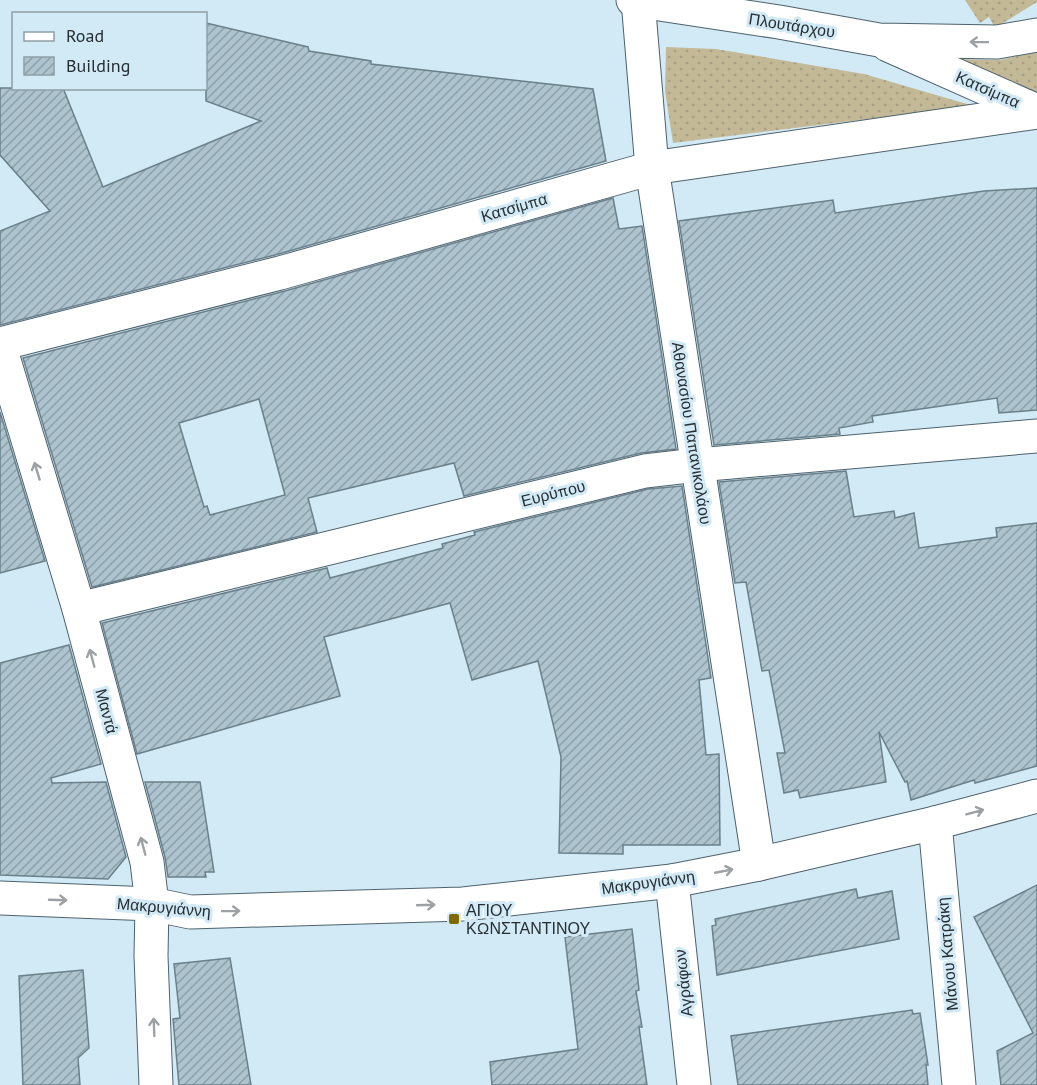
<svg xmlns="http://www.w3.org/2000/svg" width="1037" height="1085" font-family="'PT Sans',sans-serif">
  <defs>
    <pattern id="grass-dots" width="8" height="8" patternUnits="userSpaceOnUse" patternTransform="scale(1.5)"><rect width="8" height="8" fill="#c3b997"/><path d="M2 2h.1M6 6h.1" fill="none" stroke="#a79f83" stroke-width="1.8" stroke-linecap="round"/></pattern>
    <pattern id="building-hatch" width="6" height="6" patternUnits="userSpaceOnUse" patternTransform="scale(1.5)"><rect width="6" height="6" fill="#adc4cf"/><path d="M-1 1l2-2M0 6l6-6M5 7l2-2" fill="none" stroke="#8da0a9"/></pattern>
  </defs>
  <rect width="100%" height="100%" fill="#d2eaf5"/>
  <g fill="url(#grass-dots)">
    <polygon points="965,0 1037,0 1037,2 995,28 989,17 980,23"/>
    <polygon points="666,47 716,49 864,74 974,106 673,143 665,91"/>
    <polygon points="1037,52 1037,96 902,58 1000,60"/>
  </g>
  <g fill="url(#building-hatch)" stroke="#6a808b" stroke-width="1.5" fill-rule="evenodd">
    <polygon points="206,23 308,47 309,51 371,61 371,64 593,89 606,161 275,255 0,325 0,231 50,211 0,155 0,88 63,88 103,187 261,121 206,101"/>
    <polygon points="1037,188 1037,410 999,413 997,398 872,416 873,422 839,428 840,434 714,445 679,221 833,200 835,213 984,191"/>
    <path d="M 613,198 L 619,229 L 642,226 L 676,449 L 641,453 L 464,496 L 454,463 L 308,498 L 317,532 L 92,587 L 23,358 L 285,291 ZM 259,399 L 285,495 L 210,515 L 207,506 L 204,507 L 179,423 Z"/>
    <polygon points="0,412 45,561 0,573"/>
    <polygon points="846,471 854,517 894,511 895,518 914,513 919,548 997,537 996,528 1037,523 1037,766 975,783 974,780 911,800 907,781 905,782 879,732 886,782 800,798 798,790 784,793 777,753 785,753 769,670 762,671 746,582 735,583 719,482"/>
    <polygon points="682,486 711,678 699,680 706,755 719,754 720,845 623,845 623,854 559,853 561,757 538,661 472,680 450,603 324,637 340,696 137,754 102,623 327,568 330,578 443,548 442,544 475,535 474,532 648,489"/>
    <polygon points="69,645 101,764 51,778 52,783 106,782 126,857 108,879 0,875 0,663"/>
    <polygon points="145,782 200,782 214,872 205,872 206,877 168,877 165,857"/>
    <polygon points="1037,885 1037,1085 1001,1085 997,1051 1033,1033 974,917"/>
    <polygon points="856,889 858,898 892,891 899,939 717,975 712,926 716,925 715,919"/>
    <polygon points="632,929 639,990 636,991 642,1027 639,1027 647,1085 492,1085 490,1062 578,1049 565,937"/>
    <polygon points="230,958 251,1085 179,1085 173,1019 180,1018 174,964"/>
    <polygon points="83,970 89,1048 78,1058 80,1085 23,1085 19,976"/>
    <polygon points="912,1010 913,1014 920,1013 928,1065 926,1065 928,1085 738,1085 731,1036"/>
  </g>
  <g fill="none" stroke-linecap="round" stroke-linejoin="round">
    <g stroke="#4d626c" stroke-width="35">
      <g id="minor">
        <polyline points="638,0 652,168 759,864"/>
        <polyline points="0,344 280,273 652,168 1037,112"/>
        <polyline points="0,347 79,609 147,862 152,904 151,956 156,1085"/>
        <polyline points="79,609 645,471 697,465 1037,436"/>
        <polyline points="935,823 959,1085"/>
        <polyline points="672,881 694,1085"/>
        <polyline points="0,898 152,904 190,912 463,904 672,881 759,864 935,823 1037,796"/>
      </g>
    </g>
    <g stroke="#4d626c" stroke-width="35">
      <g id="tertiary">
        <polyline points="633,0 779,22 879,40 997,42 1037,35"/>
        <polyline points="888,45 1037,111"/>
      </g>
    </g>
    <use href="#minor" stroke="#fff" stroke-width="33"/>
    <use href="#tertiary" stroke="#fff" stroke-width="33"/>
  </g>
  <defs><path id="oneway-shaft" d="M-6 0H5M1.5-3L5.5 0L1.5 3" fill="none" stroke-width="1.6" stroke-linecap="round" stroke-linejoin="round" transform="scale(1.5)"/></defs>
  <g stroke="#9da1a3">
    <use href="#oneway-shaft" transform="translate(979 42) rotate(-179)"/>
    <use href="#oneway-shaft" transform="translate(37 471) rotate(-107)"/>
    <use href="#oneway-shaft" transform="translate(92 658) rotate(-105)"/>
    <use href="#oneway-shaft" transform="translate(975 812) rotate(-15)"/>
    <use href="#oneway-shaft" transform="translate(143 846) rotate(-105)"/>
    <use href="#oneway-shaft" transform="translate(724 871) rotate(-11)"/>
    <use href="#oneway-shaft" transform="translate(58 900) rotate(2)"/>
    <use href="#oneway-shaft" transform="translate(426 905) rotate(-2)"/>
    <use href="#oneway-shaft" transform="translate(231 911) rotate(-1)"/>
    <use href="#oneway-shaft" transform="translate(154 1027) rotate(-92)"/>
  </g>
  <rect fill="#7f6900" stroke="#d2eaf5" stroke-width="2" x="448" y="913" width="12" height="12" rx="3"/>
  <g text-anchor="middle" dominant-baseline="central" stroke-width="6" stroke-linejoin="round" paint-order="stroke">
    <g font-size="16" fill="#252e33" stroke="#d2eaf5">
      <text transform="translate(792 25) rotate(9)">Πλουτάρχου</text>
      <text transform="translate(988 89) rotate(24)">Κατσίμπα</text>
      <text transform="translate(514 207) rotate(-16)">Κατσίμπα</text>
      <text transform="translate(692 433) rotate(81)">Αθανασίου Παπανικολάου</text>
      <text transform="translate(553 493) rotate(-14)">Ευρύπου</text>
      <text transform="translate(107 711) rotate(75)">Μαντά</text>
      <text transform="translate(648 882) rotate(-8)">Μακρυγιάννη</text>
      <text transform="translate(164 907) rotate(5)">Μακρυγιάννη</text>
      <text transform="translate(947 954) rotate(-95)">Μάνου Κατράκη</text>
      <text transform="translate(683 983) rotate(-96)">Αγράφων</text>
    </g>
    <g font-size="16" fill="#252e33" stroke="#d2eaf5" text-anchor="start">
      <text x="466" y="910">ΑΓΙΟΥ<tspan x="466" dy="18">ΚΩΝΣΤΑΝΤΙΝΟΥ</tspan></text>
    </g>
  </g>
  <rect x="12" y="12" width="195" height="78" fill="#d2eaf5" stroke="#8d9fa7" stroke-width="1.5"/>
  <rect x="24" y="32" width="30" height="9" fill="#ffffff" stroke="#8d9fa7" stroke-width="1.5"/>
  <text x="66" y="42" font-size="18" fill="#252e33">Road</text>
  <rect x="24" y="57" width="30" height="18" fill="url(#building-hatch)" stroke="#8d9fa7" stroke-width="1.5"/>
  <text x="66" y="72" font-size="18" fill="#252e33">Building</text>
</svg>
